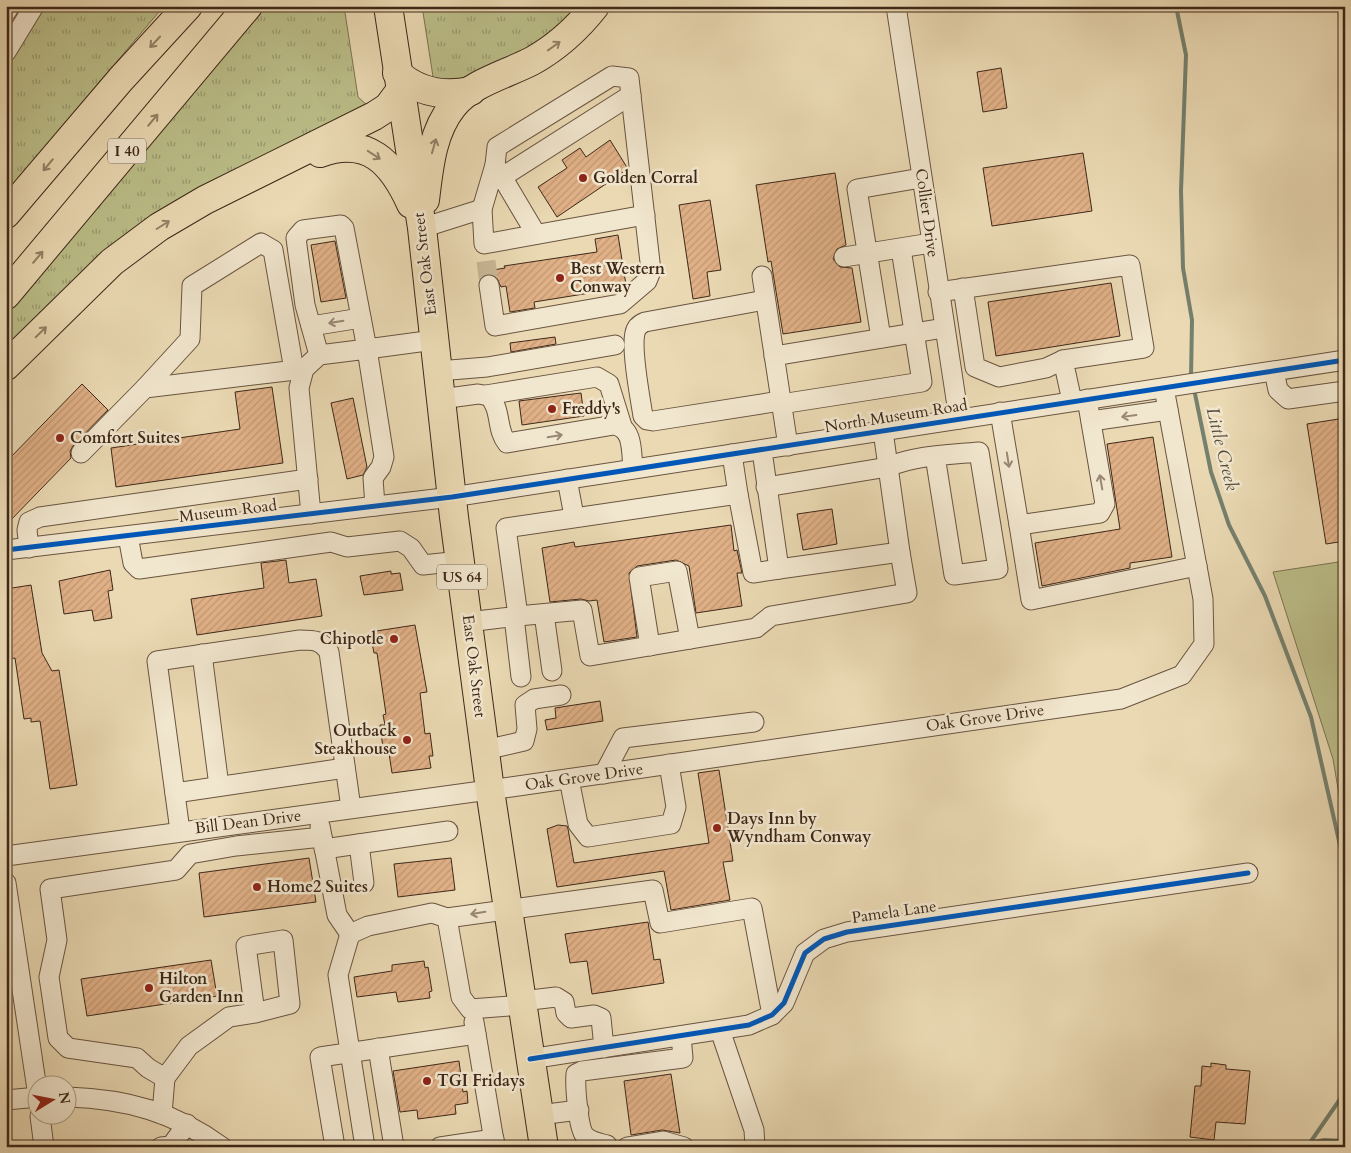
<svg xmlns="http://www.w3.org/2000/svg" width="1351" height="1153" font-family="Cardo,serif">
  <defs>
    <pattern id="grass-tufts" width="24" height="20" patternUnits="userSpaceOnUse" patternTransform="scale(1.25)"><rect width="24" height="20" fill="#bbbe89"/><path d="M3 7l-1-3M5 7V3M7 7l1-3M15 17l-1-3M17 17v-4M19 17l1-3" fill="none" stroke="#999a6f"/></pattern>
    <pattern id="building-hatch" width="6" height="6" patternUnits="userSpaceOnUse" patternTransform="scale(1.25)"><rect width="6" height="6" fill="#e0b086"/><path d="M-1 1l2-2M0 6l6-6M5 7l2-2" fill="none" stroke="#c19773"/></pattern>
  </defs>
  <rect width="100%" height="100%" fill="#ead9b3"/>
  <filter id="stains"><feTurbulence type="fractalNoise" baseFrequency=".004" numOctaves="4"/><feColorMatrix values="0 0 0 0 .2 0 0 0 0 .09 0 0 0 0 .02 0 0 0 .5 -.17"/></filter>
  <radialGradient id="worn" r=".72"><stop offset=".6" stop-color="#630" stop-opacity="0"/><stop offset="1" stop-color="#630" stop-opacity=".3"/></radialGradient>
  <g fill="url(#grass-tufts)" stroke="#7c7351">
    <polygon points="41,6 164,6 6,192 6,64 24,39"/>
    <polygon points="267,6 344,6 358,97 368,106 268,157 6,353 6,316"/>
    <polygon points="422,6 581,6 523,57 452,84 434,83"/>
  </g>
  <polygon fill="#bbbe89" stroke="#7c7351" points="1345,561 1345,830 1333,759 1273,572"/>
  <g fill="none" stroke-linecap="round" stroke-linejoin="round">
    <g stroke="#75806e" stroke-width="4">
      <polyline points="1176,6 1186,55 1181,191 1183,268 1192,320 1191,377"/>
      <polyline points="1194,389 1211,472 1229,525 1265,596 1311,717 1344,863 1345,879"/>
      <polyline points="1310,1143 1324,1140 1345,1141"/>
      <polyline points="1307,1147 1345,1092"/>
    </g>
  </g>
  <g fill="url(#building-hatch)" stroke="#3e2819">
    <polygon points="1001,68 1007,108 983,112 977,72"/>
    <polygon points="610,140 628,169 557,217 538,187 567,168 562,160 580,148 586,157"/>
    <polygon points="1083,153 1092,211 992,226 983,168"/>
    <polygon points="835,173 846,245 837,249 833,259 840,267 852,268 861,322 783,334 771,261 768,262 756,185"/>
    <polygon points="710,200 721,270 707,272 710,296 693,299 679,205"/>
    <polygon points="618,235 626,285 621,288 534,302 535,308 510,312 506,286 501,287 493,270 505,268 504,266 597,252 595,239"/>
    <polygon points="335,241 346,298 321,302 311,245"/>
    <polygon points="1111,283 1120,336 996,356 988,302"/>
    <polygon points="555,337 556,344 511,352 510,343"/>
    <polygon points="82,384 108,410 73,446 70,451 71,458 6,525 6,462"/>
    <polygon points="272,387 283,463 116,487 111,448 240,429 235,392"/>
    <polygon points="581,393 584,416 522,425 519,401"/>
    <polygon points="353,398 367,467 363,475 347,479 331,403"/>
    <polygon points="1345,418 1345,541 1326,544 1307,424"/>
    <polygon points="1153,437 1172,557 1130,563 1130,568 1042,586 1035,543 1120,529 1107,444"/>
    <polygon points="832,509 837,544 803,550 797,514"/>
    <polygon points="731,525 734,551 737,550 742,573 737,573 742,606 696,613 689,566 676,560 637,566 629,573 637,637 604,642 597,600 589,601 581,599 550,602 542,548 574,542 575,547"/>
    <polygon points="286,560 289,583 316,579 322,616 197,635 191,599 264,588 261,563"/>
    <polygon points="110,570 113,590 108,591 112,618 94,621 92,610 64,614 59,581"/>
    <polygon points="391,571 391,574 400,573 403,590 364,595 360,576"/>
    <polygon points="31,585 42,653 52,671 59,670 77,785 50,789 40,721 31,722 31,718 24,719 15,658 6,659 6,589"/>
    <polygon points="415,625 427,692 420,693 425,734 430,733 433,756 429,756 431,768 392,773 388,747 383,748 380,725 385,725 383,715 386,714 377,653 374,653 370,632"/>
    <polygon points="600,701 603,721 547,730 545,720 556,718 555,708"/>
    <polygon points="719,770 733,861 723,862 730,900 671,910 664,871 557,887 547,829 558,825 567,826 568,829 574,863 709,843 698,773"/>
    <polygon points="309,858 316,902 204,917 199,873"/>
    <polygon points="451,858 455,890 398,897 394,864"/>
    <polygon points="648,922 654,960 660,959 664,983 592,994 587,961 570,963 565,934"/>
    <polygon points="211,960 217,996 87,1016 81,979"/>
    <polygon points="424,961 425,968 428,967 432,991 429,992 430,998 398,1002 396,992 357,997 354,977 392,971 392,965"/>
    <polygon points="459,1061 463,1092 467,1091 468,1103 455,1105 456,1114 418,1119 417,1110 400,1112 393,1071"/>
    <polygon points="1211,1063 1226,1065 1226,1069 1250,1071 1245,1124 1216,1122 1214,1140 1190,1137 1195,1086 1201,1086 1202,1066 1211,1067"/>
    <polygon points="671,1074 680,1133 662,1130 631,1135 624,1081"/>
  </g>
  <g fill="none" stroke-linecap="round" stroke-linejoin="round">
    <polyline stroke="#c8b694" stroke-width="19" stroke-dasharray="19 9" stroke-linecap="butt" points="486,261 489,285"/>
    <g stroke="#695440" stroke-width="21">
      <g id="minor">
        <polyline points="896,6 959,419"/>
        <polyline points="6,12 10,6"/>
        <polyline points="6,52 34,6"/>
        <polyline points="502,177 631,95"/>
        <polyline points="482,209 495,165 536,234"/>
        <polyline points="422,228 482,209 484,244 645,215"/>
        <polyline points="844,257 931,243"/>
        <polyline points="762,276 788,446"/>
        <polyline points="489,285 495,326 620,304 647,281 651,271 629,78 612,76 497,147 495,165"/>
        <polyline points="963,288 975,367 999,377 1046,368 1063,360"/>
        <polyline points="938,292 1130,265 1144,348 1063,360 1072,401"/>
        <path d="M 765,300 L 645,322 C 640,324 636,327 635,333 C 631,350 640,397 643,416 L 647,420 L 653,421 L 780,401"/>
        <polyline points="311,326 361,318"/>
        <polyline points="881,338 857,189 921,178"/>
        <polyline points="319,355 305,305 296,238 303,230 341,225 344,228 367,349 434,340"/>
        <polyline points="774,356 944,328"/>
        <polyline points="438,371 487,367 615,345"/>
        <polyline points="1274,371 1278,390 1288,399 1345,391"/>
        <polyline points="145,388 190,339 192,286 261,243 273,250 294,370"/>
        <polyline points="486,395 597,377 609,384 622,426"/>
        <path d="M 441,399 L 478,394 L 489,396 C 502,410 496,430 507,443 L 614,425 C 634,428 631,452 633,468"/>
        <polyline points="781,404 922,382 901,249"/>
        <polyline points="1000,412 1019,525 1100,513 1105,504 1087,399"/>
        <polyline points="1091,421 1168,410"/>
        <polyline points="762,451 779,569 900,552 883,431"/>
        <polyline points="81,453 145,388 304,369"/>
        <polyline points="732,454 738,494"/>
        <polyline points="567,479 574,516"/>
        <path d="M 766,487 L 888,467 C 916,455 948,455 979,452 L 998,569 L 954,575 L 935,456"/>
        <polyline points="311,514 299,388 304,369 319,355 367,349 384,457 381,467 373,478 375,506"/>
        <polyline points="1019,525 1031,600 1197,566"/>
        <polyline points="128,536 133,563 139,569 331,542 347,547 400,541 411,548 423,565 460,561"/>
        <polyline points="29,548 27,530 29,522 40,517 308,479"/>
        <polyline points="6,550 452,497 1345,360"/>
        <polyline points="544,614 552,671"/>
        <polyline points="518,616 582,610 590,656 756,628 771,616 907,593 900,552"/>
        <polyline points="514,617 521,677"/>
        <polyline points="468,622 518,616 506,528 738,494 753,573 779,569"/>
        <polyline points="650,646 639,577 677,571 690,639"/>
        <polyline points="202,654 219,786"/>
        <polyline points="485,750 524,741 527,729 525,705 534,699 561,695"/>
        <polyline points="604,774 623,738 754,722"/>
        <polyline points="569,779 578,824 588,837 671,824 676,807 669,764"/>
        <polyline points="175,793 345,768"/>
        <polyline points="320,826 337,915 350,934"/>
        <path d="M 180,831 L 157,661 L 300,640 C 314,640 321,640 329,652 L 351,808"/>
        <polyline points="359,844 364,883"/>
        <polyline points="324,849 448,831"/>
        <polyline points="6,856 511,787 1121,699 1182,675 1204,644 1203,599 1164,388"/>
        <polyline points="6,883 38,1096"/>
        <polyline points="447,918 653,890 660,923 752,908 772,1015"/>
        <polyline points="522,1001 556,997 564,1002 566,1013 571,1018 594,1015 601,1018 604,1048"/>
        <polyline points="474,1022 495,1147"/>
        <polyline points="720,1030 754,1130 755,1147"/>
        <polyline points="378,1048 394,1147"/>
        <polyline points="530,1059 749,1025 772,1015 784,1003 805,953 824,939 847,932 1248,873"/>
        <polyline points="165,1078 189,1046 229,1017 255,1013 290,1004 283,940 246,946 255,1013"/>
        <path d="M 68,1097 C 127,1099 174,1112 222,1147"/>
        <polyline points="6,1100 38,1097"/>
        <polyline points="162,1114 165,1078 148,1068 137,1058 68,1048 58,1038 49,977 57,940 50,889 176,870 190,854 236,846 322,837"/>
        <polyline points="539,1115 579,1110"/>
        <polyline points="40,1116 44,1147"/>
        <polyline points="161,1147 171,1146 187,1124"/>
        <polyline points="335,1147 320,1057 476,1034"/>
        <polyline points="365,1147 338,975 350,934 368,926 432,913 447,918 461,997 470,1009 522,1005"/>
        <polyline points="440,1147 494,1139"/>
        <path d="M 607,1147 L 607,1145 C 599,1143 591,1142 585,1136 C 578,1128 575,1086 576,1074 L 582,1071 L 683,1058 L 681,1036"/>
        <polyline points="627,1147 663,1141 684,1147"/>
      </g>
    </g>
    <g stroke="#3e2819" stroke-width="30">
      <g id="highway">
        <polyline points="388,6 422,228 454,517 490,790 544,1147"/>
        <path d="M 397,73 C 418,92 443,97 471,91"/>
        <path d="M 320,153 C 368,136 392,162 411,204"/>
        <path d="M 425,200 C 429,167 432,132 453,106 C 471,83 507,74 532,61 C 557,47 577,29 595,6"/>
        <polyline points="6,214 121,79 188,6"/>
        <polyline points="6,295 248,6"/>
        <polyline points="6,366 112,262 159,227 205,200 374,116 388,107 400,91"/>
      </g>
    </g>
    <use href="#minor" stroke="#f1e6ce" stroke-width="19"/>
    <use href="#highway" stroke="#ead9b3" stroke-width="28"/>
    <g stroke="#f1e6ce" stroke-width="8">
      <g id="cycleway">
        <polyline points="6,550 452,497 1345,360"/>
        <polyline points="530,1059 749,1025 772,1015 784,1003 805,953 824,939 847,932 1248,873"/>
      </g>
    </g>
    <use href="#cycleway" stroke="#0057b8" stroke-width="5"/>
  </g>
  <defs><path id="oneway-shaft" d="M-6 0H5M1.5-3L5.5 0L1.5 3" fill="none" stroke-width="1.6" stroke-linecap="round" stroke-linejoin="round" transform="scale(1.25)"/></defs>
  <g stroke="#948066">
    <use href="#oneway-shaft" transform="translate(155 42) rotate(133)"/>
    <use href="#oneway-shaft" transform="translate(554 46) rotate(-36)"/>
    <use href="#oneway-shaft" transform="translate(153 120) rotate(-50)"/>
    <use href="#oneway-shaft" transform="translate(434 146) rotate(-74)"/>
    <use href="#oneway-shaft" transform="translate(374 155) rotate(33)"/>
    <use href="#oneway-shaft" transform="translate(48 165) rotate(130)"/>
    <use href="#oneway-shaft" transform="translate(163 225) rotate(-32)"/>
    <use href="#oneway-shaft" transform="translate(38 257) rotate(-50)"/>
    <use href="#oneway-shaft" transform="translate(41 332) rotate(-44)"/>
  </g>
  <g stroke="#988774">
    <use href="#oneway-shaft" transform="translate(336 322) rotate(171)"/>
    <use href="#oneway-shaft" transform="translate(1129 416) rotate(172)"/>
    <use href="#oneway-shaft" transform="translate(555 436) rotate(-10)"/>
    <use href="#oneway-shaft" transform="translate(1008 460) rotate(81)"/>
    <use href="#oneway-shaft" transform="translate(1101 482) rotate(-100)"/>
    <use href="#oneway-shaft" transform="translate(478 913) rotate(171)"/>
  </g>
  <g fill="#8f2418" stroke="#f1e6ce" stroke-width="2">
    <circle cx="583" cy="178" r="5"/>
    <circle cx="560" cy="278" r="5"/>
    <circle cx="552" cy="409" r="5"/>
    <circle cx="60" cy="438" r="5"/>
    <circle cx="394" cy="639" r="5"/>
    <circle cx="407" cy="740" r="5"/>
    <circle cx="717" cy="828" r="5"/>
    <circle cx="257" cy="887" r="5"/>
    <circle cx="149" cy="988" r="5"/>
    <circle cx="427" cy="1081" r="5"/>
  </g>
  <g text-anchor="middle" dominant-baseline="central" stroke-width="5" stroke-linejoin="round" paint-order="stroke">
    <g fill="#f1e6ce" stroke="#74614f" stroke-width="1">
      <rect x="108" y="138.5" width="38" height="25" rx="4"/>
      <rect x="437" y="564.5" width="50" height="25" rx="4"/>
    </g>
    <g font-size="15" font-weight="bold" fill="#3e2819">
      <text x="127" y="151">I 40</text>
      <text x="462" y="577">US 64</text>
    </g>
    <g font-size="16" font-weight="bold" fill="#3e2819" stroke="#f1e6ce" text-anchor="start">
      <text x="593" y="178">Golden Corral</text>
      <text x="570" y="269">Best Western<tspan x="570" dy="18">Conway</tspan></text>
      <text x="562" y="409">Freddy's</text>
      <text x="70" y="438">Comfort Suites</text>
      <text x="384" y="639" text-anchor="end">Chipotle</text>
      <text x="397" y="731" text-anchor="end">Outback<tspan x="397" dy="18">Steakhouse</tspan></text>
      <text x="727" y="819">Days Inn by<tspan x="727" dy="18">Wyndham Conway</tspan></text>
      <text x="267" y="887">Home2 Suites</text>
      <text x="159" y="979">Hilton<tspan x="159" dy="18">Garden Inn</tspan></text>
      <text x="437" y="1081">TGI Fridays</text>
    </g>
    <g font-size="16" fill="#3e2819" stroke="#f1e6ce">
      <text transform="translate(927 213) rotate(82)">Collier Drive</text>
      <text transform="translate(425 264) rotate(-97)">East Oak Street</text>
      <text transform="translate(896 416) rotate(-9)">North Museum Road</text>
      <text transform="translate(228 511) rotate(-7)">Museum Road</text>
      <text transform="translate(474 666) rotate(83)">East Oak Street</text>
      <text transform="translate(985 718) rotate(-8)">Oak Grove Drive</text>
      <text transform="translate(584 777) rotate(-8)">Oak Grove Drive</text>
      <text transform="translate(248 822) rotate(-7)">Bill Dean Drive</text>
      <text transform="translate(894 912) rotate(-8)">Pamela Lane</text>
    </g>
    <g font-size="18" font-style="italic" fill="#554d3c" stroke="#f1e6ce">
      <text transform="translate(1222 449) rotate(76)">Little Creek</text>
    </g>
  </g>
  <rect width="1351" height="1153" fill="none" stroke="#ead9b3" stroke-width="25"/>
  <rect x="8" y="8" width="1336" height="1138" fill="none" stroke="#3e2819" stroke-width="2.5"/>
  <rect x="12" y="12" width="1326" height="1128" fill="none" stroke="#3e2819"/>
  <g transform="translate(52 1100) rotate(80)"><circle r="24" fill="#f1e6ce" stroke="#a99a86"/>
  <path d="M0-4L9 19L0 12L-9 19Z" fill="#8f2418"/>
  <text y="-8" font-size="14" font-weight="bold" text-anchor="middle" fill="#3e2819">N</text>
  </g>
  <rect width="100%" height="100%" filter="url(#stains)"/>
  <rect width="100%" height="100%" fill="url(#worn)"/>
</svg>
